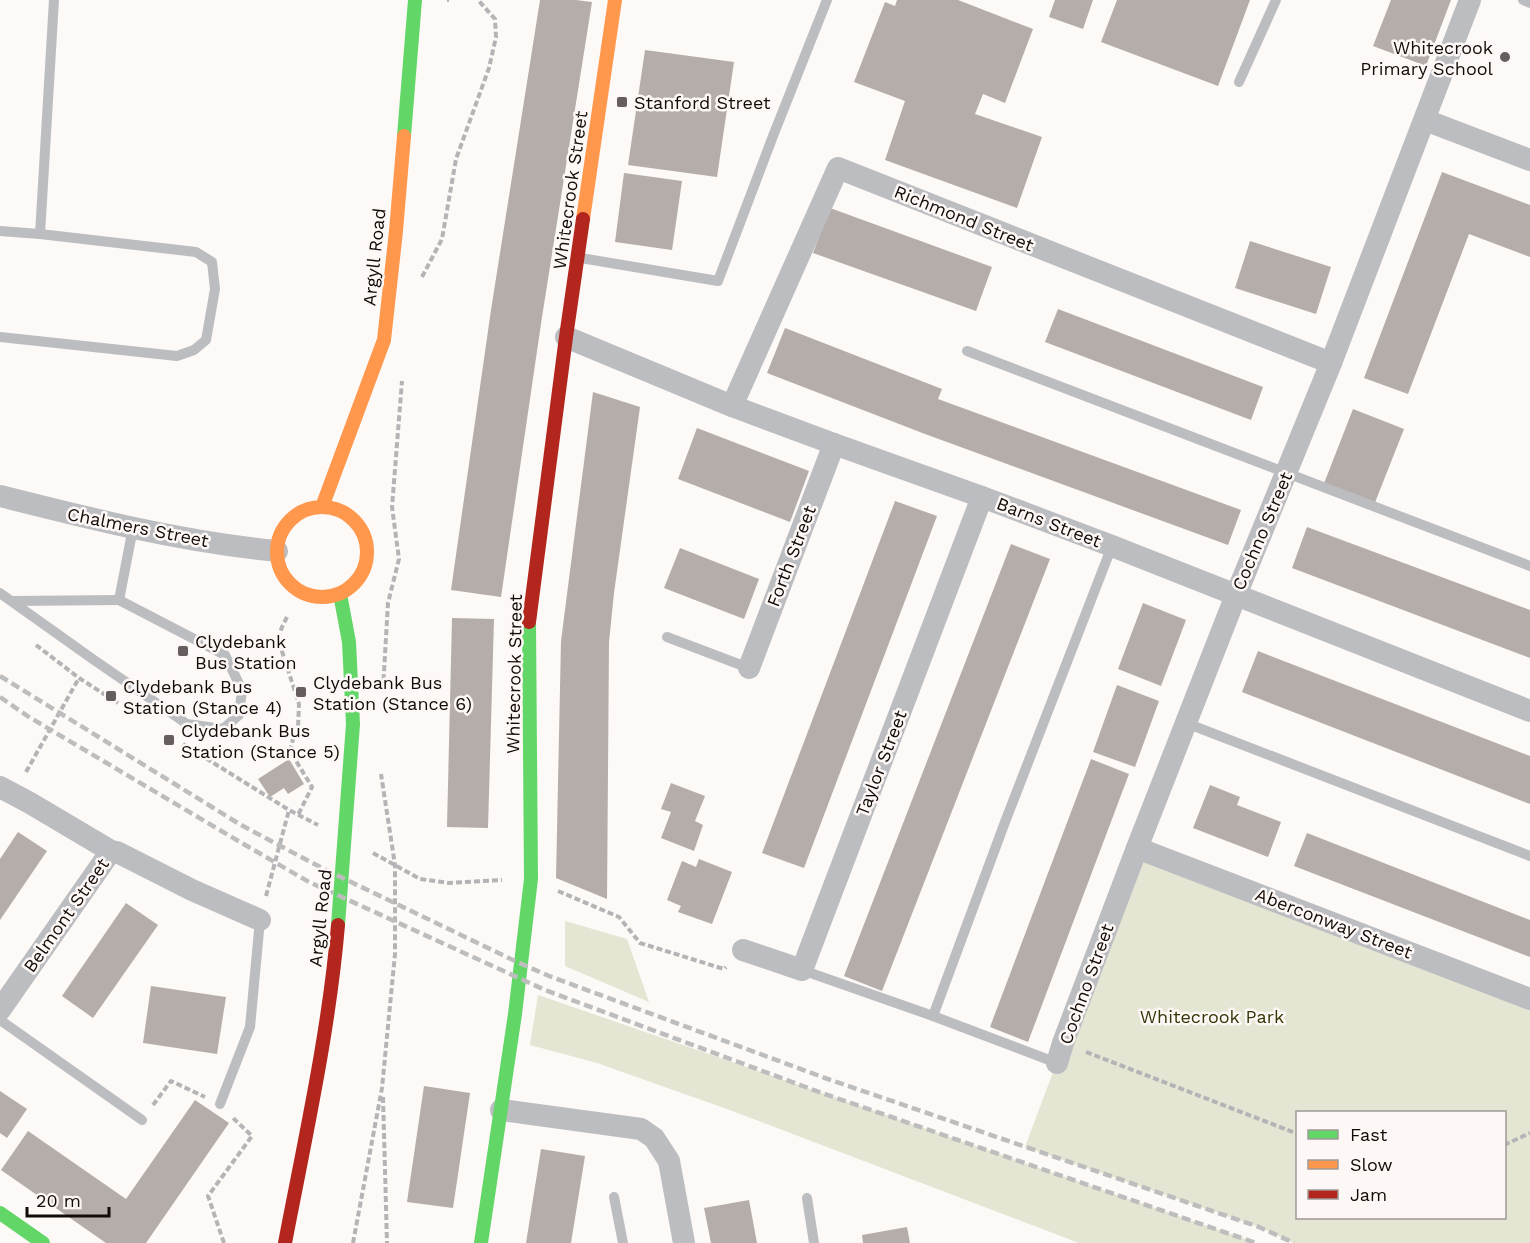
<svg xmlns="http://www.w3.org/2000/svg" width="1530" height="1243" font-family="'Work Sans',sans-serif">
  <rect width="100%" height="100%" fill="#fcf9f7"/>
  <g fill="#e4e5d2" fill-rule="evenodd">
    <path d="M 1137,848 L 1530,999 L 1530,1243 L 1294,1243 L 1259,1227 L 1025,1147 ZM 1298,1112 L 1504,1112 L 1504,1218 L 1298,1218 Z"/>
    <polygon points="565,921 627,939 649,1002 565,966"/>
    <polygon points="538,995 1254,1242 1256,1243 1079,1243 727,1109 597,1063 530,1045"/>
  </g>
  <g fill="#b5ada9">
    <polygon points="540,0 576,0 592,2 542,317 501,597 451,590 491,310"/>
    <polygon points="897,0 958,0 1033,29 1005,103 983,94 975,114 1042,137 1017,208 885,160 905,101 854,82 885,2 895,6"/>
    <polygon points="1055,0 1093,0 1083,29 1049,17"/>
    <polygon points="1117,0 1250,0 1218,86 1101,42"/>
    <polygon points="1391,0 1451,0 1426,66 1373,46"/>
    <polygon points="645,50 734,62 717,177 628,165"/>
    <polygon points="1442,172 1530,205 1530,257 1469,234 1408,394 1364,378"/>
    <polygon points="624,173 682,181 672,250 615,242"/>
    <polygon points="830,208 992,267 976,311 813,253"/>
    <polygon points="1250,241 1331,267 1316,314 1235,288"/>
    <polygon points="1058,309 1263,387 1251,420 1045,342"/>
    <polygon points="785,328 942,389 938,399 1241,510 1228,545 925,434 767,373"/>
    <polygon points="593,392 640,407 614,593 609,642 607,899 556,878 561,641"/>
    <polygon points="1353,409 1404,429 1374,505 1323,486"/>
    <polygon points="697,428 809,471 790,522 678,479"/>
    <polygon points="895,501 937,516 804,868 762,853"/>
    <polygon points="1307,527 1530,610 1530,658 1292,568"/>
    <polygon points="1011,544 1050,559 882,991 844,976"/>
    <polygon points="680,548 759,579 744,619 664,588"/>
    <polygon points="1143,603 1186,620 1161,686 1118,669"/>
    <polygon points="452,618 494,619 488,828 447,827"/>
    <polygon points="1258,651 1530,756 1530,804 1242,692"/>
    <polygon points="1117,685 1159,701 1135,767 1093,752"/>
    <polygon points="289,759 304,784 288,794 284,788 270,797 258,779"/>
    <polygon points="1091,759 1129,774 1028,1042 990,1027"/>
    <polygon points="671,783 705,796 695,821 703,825 694,851 661,838 671,812 661,809"/>
    <polygon points="1210,785 1240,797 1237,805 1281,822 1268,857 1193,828"/>
    <polygon points="18,832 47,851 0,920 0,859"/>
    <polygon points="1307,833 1530,920 1530,957 1294,866"/>
    <polygon points="699,859 732,872 712,924 678,912 681,906 667,900 682,861 696,867"/>
    <polygon points="126,903 158,925 93,1018 62,996"/>
    <polygon points="151,986 226,997 217,1054 143,1043"/>
    <polygon points="424,1086 470,1093 453,1208 407,1202"/>
    <polygon points="0,1091 27,1109 7,1138 0,1133"/>
    <polygon points="195,1100 229,1123 146,1243 106,1243 1,1170 28,1131 126,1199"/>
    <polygon points="541,1149 585,1156 571,1243 526,1243"/>
    <polygon points="749,1200 757,1243 711,1243 704,1208"/>
    <polygon points="907,1227 910,1243 863,1243 862,1235"/>
  </g>
  <g fill="none" stroke-linecap="round" stroke-linejoin="round">
    <g stroke="#b4b4b6" stroke-width="4" stroke-dasharray="6 3" stroke-linecap="butt">
      <polyline points="447,0 449,0"/>
      <polyline points="422,277 442,239 456,159 489,68 496,37 495,19 478,0"/>
      <polyline points="287,617 282,627 278,639 299,704 298,728 293,739 290,751 312,787 298,815"/>
      <polyline points="36,645 79,678 118,703"/>
      <polyline points="383,689 388,603 399,559 392,507 402,381"/>
      <polyline points="183,744 289,810 318,825"/>
      <polyline points="26,772 79,678"/>
      <polyline points="373,853 420,879 449,883 502,880"/>
      <polyline points="558,891 619,917 640,943 724,969 726,967"/>
      <polyline points="266,896 289,810"/>
      <polyline points="1086,1052 1298,1134"/>
      <polyline points="383,1097 387,1243"/>
      <polyline points="153,1105 171,1081 205,1097"/>
      <polyline points="1504,1145 1530,1133"/>
      <polyline points="224,1243 208,1196 252,1136 232,1117"/>
      <polyline points="353,1243 382,1088 395,954 395,865 381,774"/>
    </g>
    <g stroke="#bbbdc1" stroke-width="10">
      <polyline points="1523,0 1530,3"/>
      <polyline points="1239,82 1276,0"/>
      <polyline points="0,231 40,234 196,252 212,262 215,289 206,340 194,350 177,356 0,337"/>
      <polyline points="40,234 54,0"/>
      <polyline points="581,258 718,281 773,136 827,0"/>
      <polyline points="967,351 1530,566"/>
      <polyline points="0,593 94,660 187,724 223,729 239,715 242,690 225,655 119,600 133,528"/>
      <polyline points="13,601 119,600"/>
      <polyline points="667,637 749,668"/>
      <polyline points="1186,723 1530,856"/>
      <polyline points="802,970 933,1016 1005,822 1112,546"/>
      <polyline points="933,1016 1057,1063"/>
      <polyline points="0,1020 142,1120"/>
      <polyline points="220,1104 250,1027 260,920"/>
      <polyline points="614,1197 623,1243"/>
      <polyline points="807,1198 814,1243"/>
    </g>
    <g stroke="#bbbdc1" stroke-width="22">
      <polyline points="1425,120 1530,160"/>
      <polyline points="566,337 732,406 834,444 982,497 1112,546 1530,711"/>
      <polyline points="732,406 838,168 1331,363"/>
      <path d="M 0,496 C 91,519 183,542 277,551"/>
      <polyline points="749,668 834,444"/>
      <polyline points="0,787 30,803 111,851 117,852 192,890 260,920"/>
      <polyline points="1137,848 1530,999"/>
      <polyline points="743,950 802,970 982,497"/>
      <polyline points="0,1010 111,851"/>
      <polyline points="1057,1063 1063,1043 1137,848 1236,595 1331,363 1470,0"/>
      <polyline points="501,1110 641,1129 654,1138 669,1161 684,1243"/>
    </g>
    <g stroke="#63d668" stroke-width="14">
      <polyline points="404,136 415,0"/>
      <polyline points="338,925 353,724 349,642 340,594"/>
      <polyline points="0,1213 43,1243"/>
      <polyline points="481,1243 515,1014 531,879 529,622"/>
    </g>
    <g stroke="#ff974d" stroke-width="14">
      <polyline points="583,219 615,0"/>
      <polyline points="322,507 384,340 396,231 404,136"/>
      <circle cx="322" cy="552" r="45"/>
    </g>
    <g stroke="#b3261e" stroke-width="14">
      <polyline points="529,622 566,337 583,219"/>
      <path d="M 285,1243 C 305,1138 329,1032 338,925"/>
    </g>
    <g stroke="#bdbdbe" stroke-width="4.5" stroke-dasharray="9 4.5" stroke-linecap="butt">
      <polyline points="0,676 241,825 322,868 515,961 549,976 825,1078 1259,1227 1294,1243"/>
      <polyline points="0,697 29,717 240,842 309,882 545,990 819,1092 1256,1243"/>
    </g>
  </g>
  <g fill="#655e5c" stroke="#fdf8f6" stroke-width="2">
    <circle cx="1505" cy="57" r="6"/>
    <rect x="616" y="96" width="12" height="12" rx="3"/>
    <rect x="177" y="645" width="12" height="12" rx="3"/>
    <rect x="295" y="686" width="12" height="12" rx="3"/>
    <rect x="105" y="690" width="12" height="12" rx="3"/>
    <rect x="163" y="734" width="12" height="12" rx="3"/>
  </g>
  <g text-anchor="middle" dominant-baseline="central" stroke-width="5" stroke-linejoin="round" paint-order="stroke">
    <g font-size="18" fill="#130b08" stroke="#fdf8f6" text-anchor="start">
      <text x="1493" y="47" text-anchor="end">Whitecrook<tspan x="1493" dy="21">Primary School</tspan></text>
      <text x="634" y="102">Stanford Street</text>
      <text x="195" y="641">Clydebank<tspan x="195" dy="21">Bus Station</tspan></text>
      <text x="313" y="682">Clydebank Bus<tspan x="313" dy="21">Station (Stance 6)</tspan></text>
      <text x="123" y="686">Clydebank Bus<tspan x="123" dy="21">Station (Stance 4)</tspan></text>
      <text x="181" y="730">Clydebank Bus<tspan x="181" dy="21">Station (Stance 5)</tspan></text>
    </g>
    <g font-size="18" fill="#130b08" stroke="#fdf8f6">
      <text transform="translate(570 190) rotate(-82)">Whitecrook Street</text>
      <text transform="translate(964 218) rotate(22)">Richmond Street</text>
      <text transform="translate(374 257) rotate(-84)">Argyll Road</text>
      <text transform="translate(1049 522) rotate(21)">Barns Street</text>
      <text transform="translate(138 527) rotate(11)">Chalmers Street</text>
      <text transform="translate(1262 531) rotate(-67)">Cochno Street</text>
      <text transform="translate(791 556) rotate(-69)">Forth Street</text>
      <text transform="translate(514 674) rotate(-89)">Whitecrook Street</text>
      <text transform="translate(881 763) rotate(-69)">Taylor Street</text>
      <text transform="translate(66 915) rotate(-55)">Belmont Street</text>
      <text transform="translate(320 918) rotate(-84)">Argyll Road</text>
      <text transform="translate(1334 923) rotate(21)">Aberconway Street</text>
      <text transform="translate(1086 984) rotate(-70)">Cochno Street</text>
    </g>
    <g font-size="18" fill="#343606" stroke="#fdf8f6">
      <text x="1212" y="1016">Whitecrook Park</text>
    </g>
  </g>
  <rect x="1296" y="1111" width="210" height="108" fill="#fdf8f6" stroke="#9f9997" stroke-width="1.5"/>
  <rect x="1308" y="1130" width="30" height="9" fill="#63d668" stroke="#9f9997" stroke-width="1.5"/>
  <text x="1350" y="1141" font-size="18" fill="#130b08">Fast</text>
  <rect x="1308" y="1160" width="30" height="9" fill="#ff974d" stroke="#9f9997" stroke-width="1.5"/>
  <text x="1350" y="1171" font-size="18" fill="#130b08">Slow</text>
  <rect x="1308" y="1190" width="30" height="9" fill="#b3261e" stroke="#9f9997" stroke-width="1.5"/>
  <text x="1350" y="1201" font-size="18" fill="#130b08">Jam</text>
  <path d="M27 1207v9h82v-9" fill="none" stroke="#130b08" stroke-width="3"/>
  <text x="36" y="1207" font-size="18" fill="#130b08" stroke="#fdf8f6" stroke-width="4.5" paint-order="stroke">20 m</text>
</svg>
